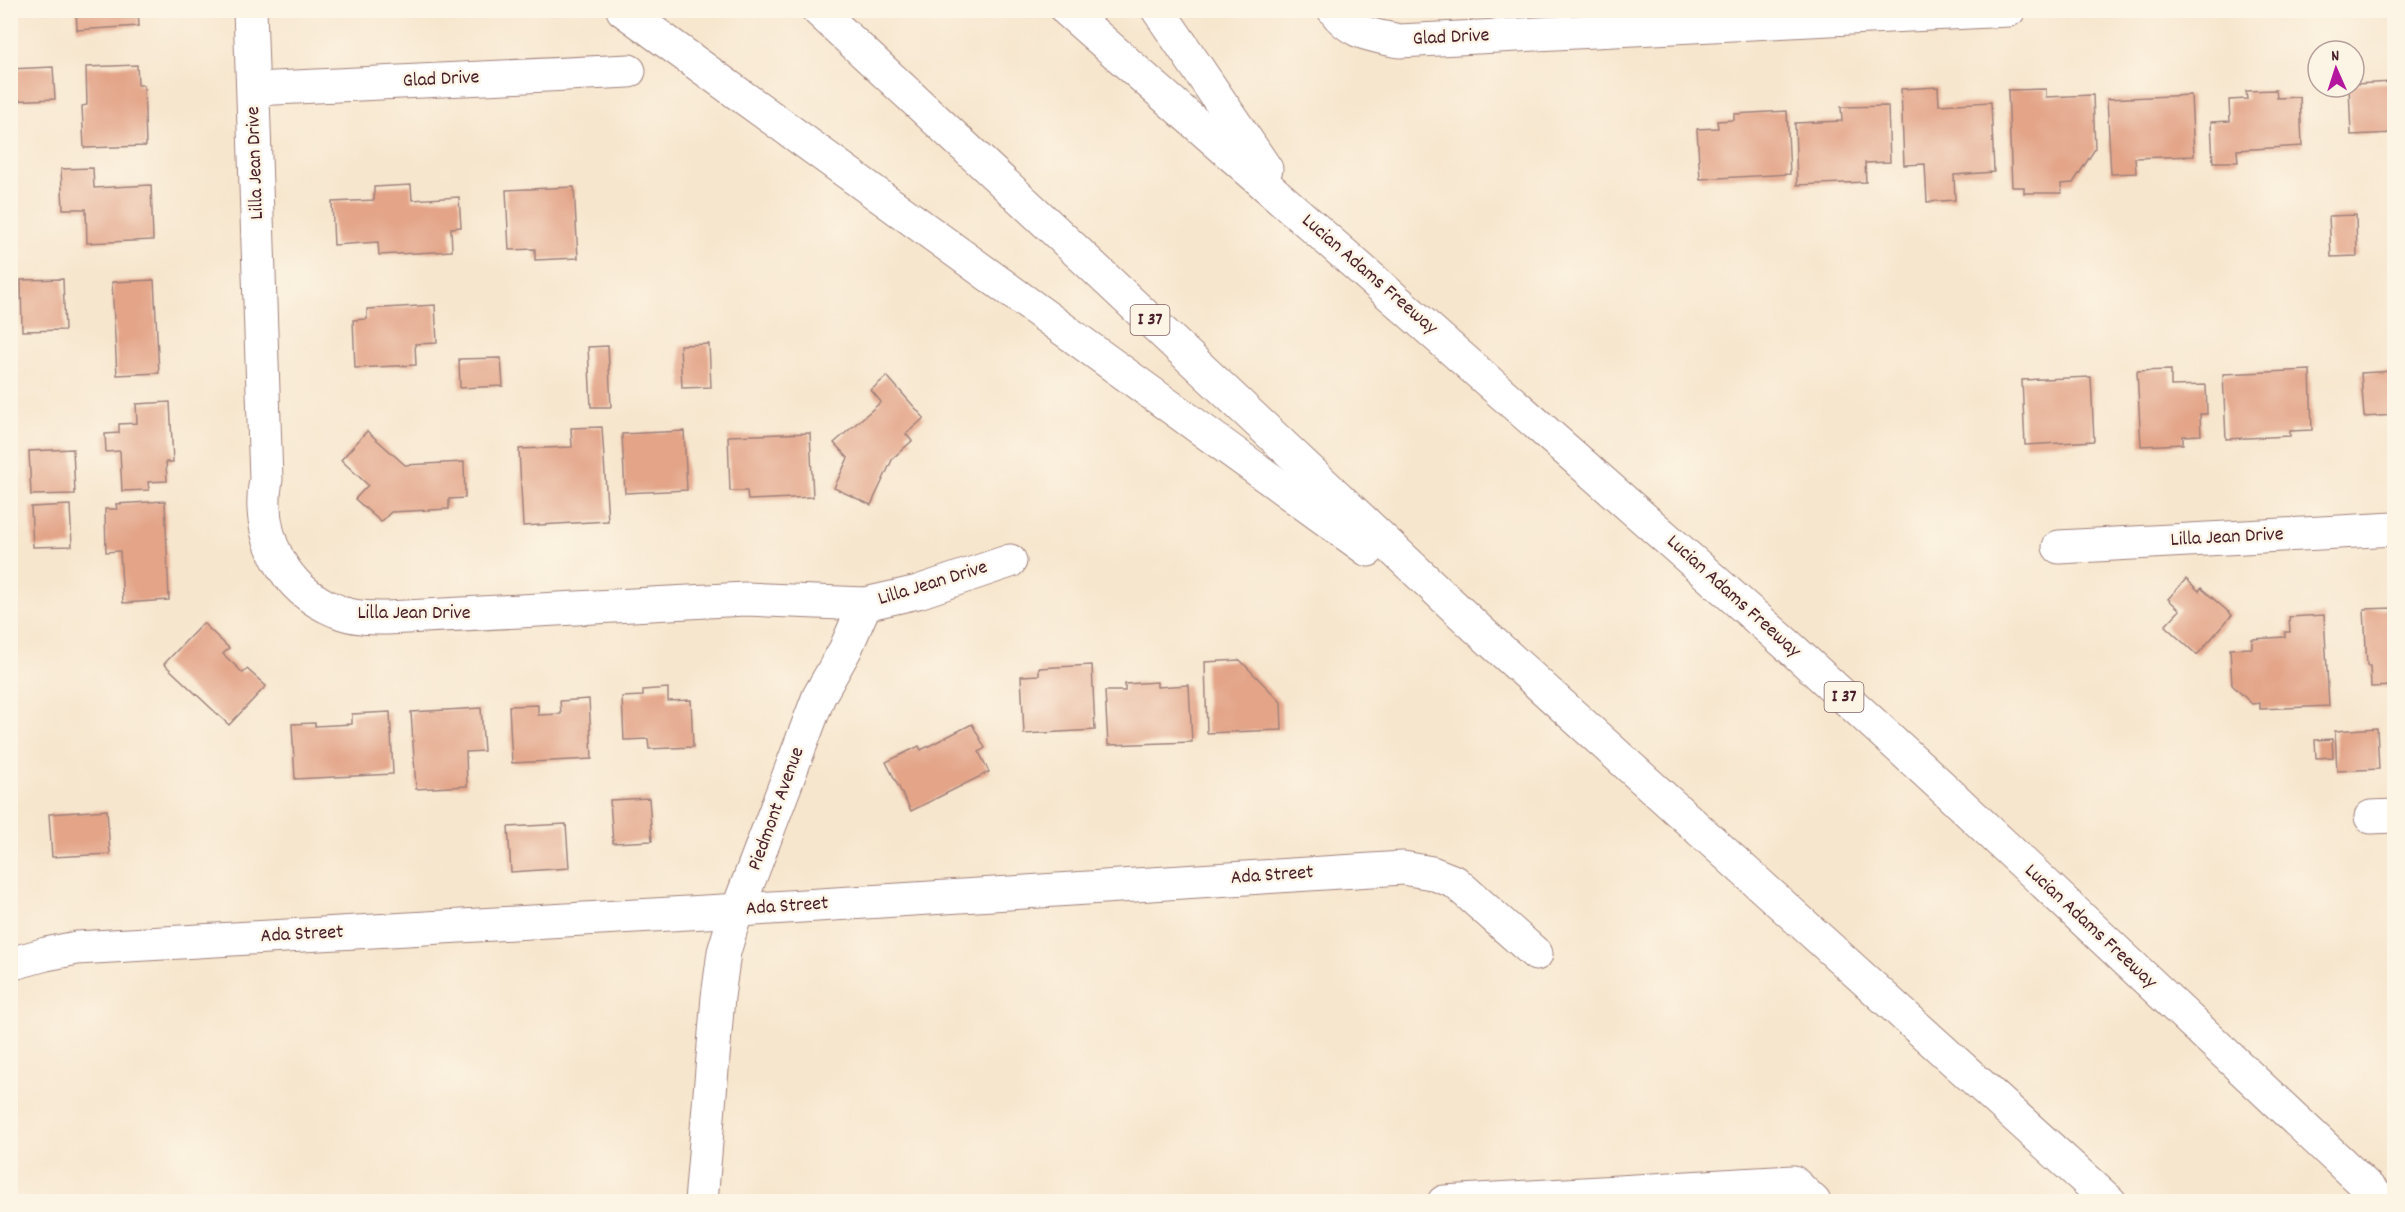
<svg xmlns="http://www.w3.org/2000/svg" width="2405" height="1212" font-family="Dekko,sans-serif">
  <rect width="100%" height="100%" fill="#fcf5e5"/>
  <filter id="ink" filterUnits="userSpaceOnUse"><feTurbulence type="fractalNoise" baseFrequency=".0167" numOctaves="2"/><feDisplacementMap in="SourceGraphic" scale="12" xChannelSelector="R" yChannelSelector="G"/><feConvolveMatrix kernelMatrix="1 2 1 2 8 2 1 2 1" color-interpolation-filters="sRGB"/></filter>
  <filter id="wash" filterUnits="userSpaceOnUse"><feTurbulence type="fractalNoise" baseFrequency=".008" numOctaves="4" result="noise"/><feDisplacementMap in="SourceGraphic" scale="24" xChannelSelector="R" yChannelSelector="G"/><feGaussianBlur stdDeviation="1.35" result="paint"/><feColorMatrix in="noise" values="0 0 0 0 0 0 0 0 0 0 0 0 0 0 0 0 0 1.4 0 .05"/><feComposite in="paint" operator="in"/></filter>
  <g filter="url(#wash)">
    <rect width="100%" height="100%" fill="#f7e6ce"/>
    <g id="blocks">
      <g fill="#e3a488">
        <polygon points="76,10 138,10 139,26 77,30"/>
        <polygon points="137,65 138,85 144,85 146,146 84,148 82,106 87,105 86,67"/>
        <polygon points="53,67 55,99 10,101 10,69"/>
        <polygon points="2394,82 2394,133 2351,135 2349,87 2354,87 2354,84"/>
        <polygon points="1938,87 1939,105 1991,102 1994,172 1954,175 1955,200 1927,202 1925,164 1904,165 1901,89"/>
        <polygon points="2046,89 2046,97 2093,95 2095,149 2073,183 2061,184 2062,193 2024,193 2024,187 2012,187 2008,90"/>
        <polygon points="2276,90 2277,98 2300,97 2302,146 2237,150 2238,162 2213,162 2211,122 2230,121 2229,100 2247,99 2246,91"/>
        <polygon points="2191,95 2194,156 2135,158 2136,173 2111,174 2107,99"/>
        <polygon points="1888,106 1890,162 1865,163 1866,182 1797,185 1795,123 1842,121 1841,107"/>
        <polygon points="1787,111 1790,174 1700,179 1697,129 1718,128 1717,121 1734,120 1734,114"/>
        <polygon points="93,168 94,188 151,185 153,240 87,243 86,209 63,209 61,169"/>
        <polygon points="411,185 412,200 459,197 461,227 451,228 452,251 379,255 378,242 334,245 332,202 374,200 374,187"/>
        <polygon points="574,187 578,258 535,260 535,249 509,250 506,190"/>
        <polygon points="2356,215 2357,256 2331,257 2329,216"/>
        <polygon points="63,279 65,330 22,331 21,280"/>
        <polygon points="154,280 159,373 117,375 112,282"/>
        <polygon points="435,305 437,343 415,344 416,365 355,368 353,320 367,319 367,309"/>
        <polygon points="709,344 711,387 682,388 680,345"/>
        <polygon points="608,346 611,407 591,407 588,347"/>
        <polygon points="501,358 503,386 460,388 459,359"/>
        <polygon points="2171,370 2171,386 2206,385 2207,414 2200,414 2201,435 2183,436 2183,444 2141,446 2137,371"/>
        <polygon points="2310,370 2312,430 2290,431 2290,436 2226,439 2223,374"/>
        <polygon points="2394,371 2394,415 2364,417 2361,373"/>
        <polygon points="887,376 924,418 906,434 912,441 893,458 871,505 834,488 848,458 834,443 881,402 871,390"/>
        <polygon points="2091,377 2094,441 2025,445 2022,380"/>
        <polygon points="170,402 173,462 166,462 167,481 148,482 149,490 122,491 120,451 106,452 105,434 119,433 119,424 137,423 136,404"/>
        <polygon points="602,427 608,521 523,526 519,449 572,447 571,428"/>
        <polygon points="367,431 405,465 464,462 465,498 449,499 449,509 391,512 381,522 355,499 368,485 341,460"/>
        <polygon points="684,431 687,490 625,493 622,434"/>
        <polygon points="810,433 813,497 748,500 747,491 730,491 728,436"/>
        <polygon points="73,449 75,494 31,495 29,451"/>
        <polygon points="165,501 169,600 123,603 120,551 106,552 105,509 117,509 116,504"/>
        <polygon points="70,505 72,546 33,547 31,507"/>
        <polygon points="2186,579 2199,591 2201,588 2232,615 2197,655 2165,626 2180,610 2168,599"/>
        <polygon points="2394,608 2394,686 2371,687 2370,666 2367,666 2364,609"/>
        <polygon points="2324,615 2329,706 2260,709 2260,703 2252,704 2232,685 2230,649 2252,648 2252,639 2285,637 2285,632 2290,632 2289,617"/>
        <polygon points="203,623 229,648 223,654 243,673 247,669 266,686 229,725 164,664"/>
        <polygon points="1240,660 1281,702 1282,730 1207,733 1205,662"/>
        <polygon points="1092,665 1095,730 1024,734 1021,676 1039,675 1039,668"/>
        <polygon points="1157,682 1157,687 1189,685 1192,742 1108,745 1105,691 1125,691 1125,684"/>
        <polygon points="668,688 668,701 691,700 693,747 649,749 648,739 624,740 622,697 643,696 643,690"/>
        <polygon points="589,699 592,759 512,763 509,706 538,705 538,715 561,714 560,701"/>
        <polygon points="481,708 484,751 466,752 467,786 416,789 411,712"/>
        <polygon points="390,712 393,774 295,779 292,724 315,723 315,726 352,724 352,714"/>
        <polygon points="972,724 985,748 979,752 989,772 911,811 886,762 919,746 921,750"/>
        <polygon points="2377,728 2379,769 2337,771 2335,731"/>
        <polygon points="2332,739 2333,757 2316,758 2315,740"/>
        <polygon points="649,798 652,841 613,843 610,800"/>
        <polygon points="107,810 110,854 52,857 49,814"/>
        <polygon points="566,824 569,868 511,872 508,827"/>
      </g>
    </g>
  </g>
  <g filter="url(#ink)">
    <use href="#blocks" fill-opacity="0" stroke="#a0827c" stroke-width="1.5"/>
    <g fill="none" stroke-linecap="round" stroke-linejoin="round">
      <g stroke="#a0827c" stroke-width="35">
        <g id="minor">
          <path d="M 250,10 L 266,479 C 256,535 283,590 337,611 C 353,618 370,618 387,618 L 745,599 L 865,604 L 918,592 L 1010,561"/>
          <path d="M 1334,10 C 1351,34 1372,35 1399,41 L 2009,10"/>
          <polyline points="254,89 629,71"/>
          <polyline points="2059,547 2394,529"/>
          <polyline points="2371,817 2394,816"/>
          <polyline points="10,964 46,954 77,948 740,910 1403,868 1432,873 1455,882 1536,954"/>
          <polyline points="701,1202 718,997 724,952 732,925 819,696 845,650 865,604"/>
          <polyline points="1444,1202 1793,1182 1814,1202"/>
        </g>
      </g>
      <g stroke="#a0827c" stroke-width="35">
        <g id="highway">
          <polyline points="623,10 1368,550"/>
          <polyline points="818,10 1035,212 1480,631 2110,1202"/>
          <polyline points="1067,10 1792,649 1938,783 2383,1202"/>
          <polyline points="1158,10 1266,169"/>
        </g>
      </g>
      <use href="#minor" stroke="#fff" stroke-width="33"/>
      <use href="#highway" stroke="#fff" stroke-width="33"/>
    </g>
  </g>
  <g text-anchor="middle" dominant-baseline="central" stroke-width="5" stroke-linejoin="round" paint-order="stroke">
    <g fill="#fcf5e5" stroke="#7f5f63" stroke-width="1.5">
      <rect x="1130.5" y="305" width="39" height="30" rx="4.5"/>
      <rect x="1824.5" y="682" width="39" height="30" rx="4.5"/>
    </g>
    <g font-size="18" font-weight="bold" fill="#4a1f2b">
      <text x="1150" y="320">I 37</text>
      <text x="1844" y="697">I 37</text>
    </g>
    <g font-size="20" fill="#4a1f2b" stroke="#fcf5e5">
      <text transform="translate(1451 38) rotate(-3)">Glad Drive</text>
      <text transform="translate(441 80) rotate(-3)">Glad Drive</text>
      <text transform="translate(256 163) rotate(-92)">Lilla Jean Drive</text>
      <text transform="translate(1369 275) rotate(41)">Lucian Adams Freeway</text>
      <text transform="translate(2227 538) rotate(-3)">Lilla Jean Drive</text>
      <text transform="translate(933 584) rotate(-17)">Lilla Jean Drive</text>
      <text transform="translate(1733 597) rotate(42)">Lucian Adams Freeway</text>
      <text x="414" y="614">Lilla Jean Drive</text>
      <text transform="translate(777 809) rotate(-70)">Piedmont Avenue</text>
      <text transform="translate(1272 876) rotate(-4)">Ada Street</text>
      <text transform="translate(787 907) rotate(-4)">Ada Street</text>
      <text transform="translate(2090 927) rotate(43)">Lucian Adams Freeway</text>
      <text transform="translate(302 935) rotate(-3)">Ada Street</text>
    </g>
  </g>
  <rect width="2405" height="1212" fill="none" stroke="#fcf5e5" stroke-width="36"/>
  <g transform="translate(2336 69) rotate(357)"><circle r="28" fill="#fcf5e5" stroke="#b59f9b" stroke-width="1.5"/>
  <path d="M0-4.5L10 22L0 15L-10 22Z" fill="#b5179e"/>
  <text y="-9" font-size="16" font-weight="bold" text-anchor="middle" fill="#4a1f2b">N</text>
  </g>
</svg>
